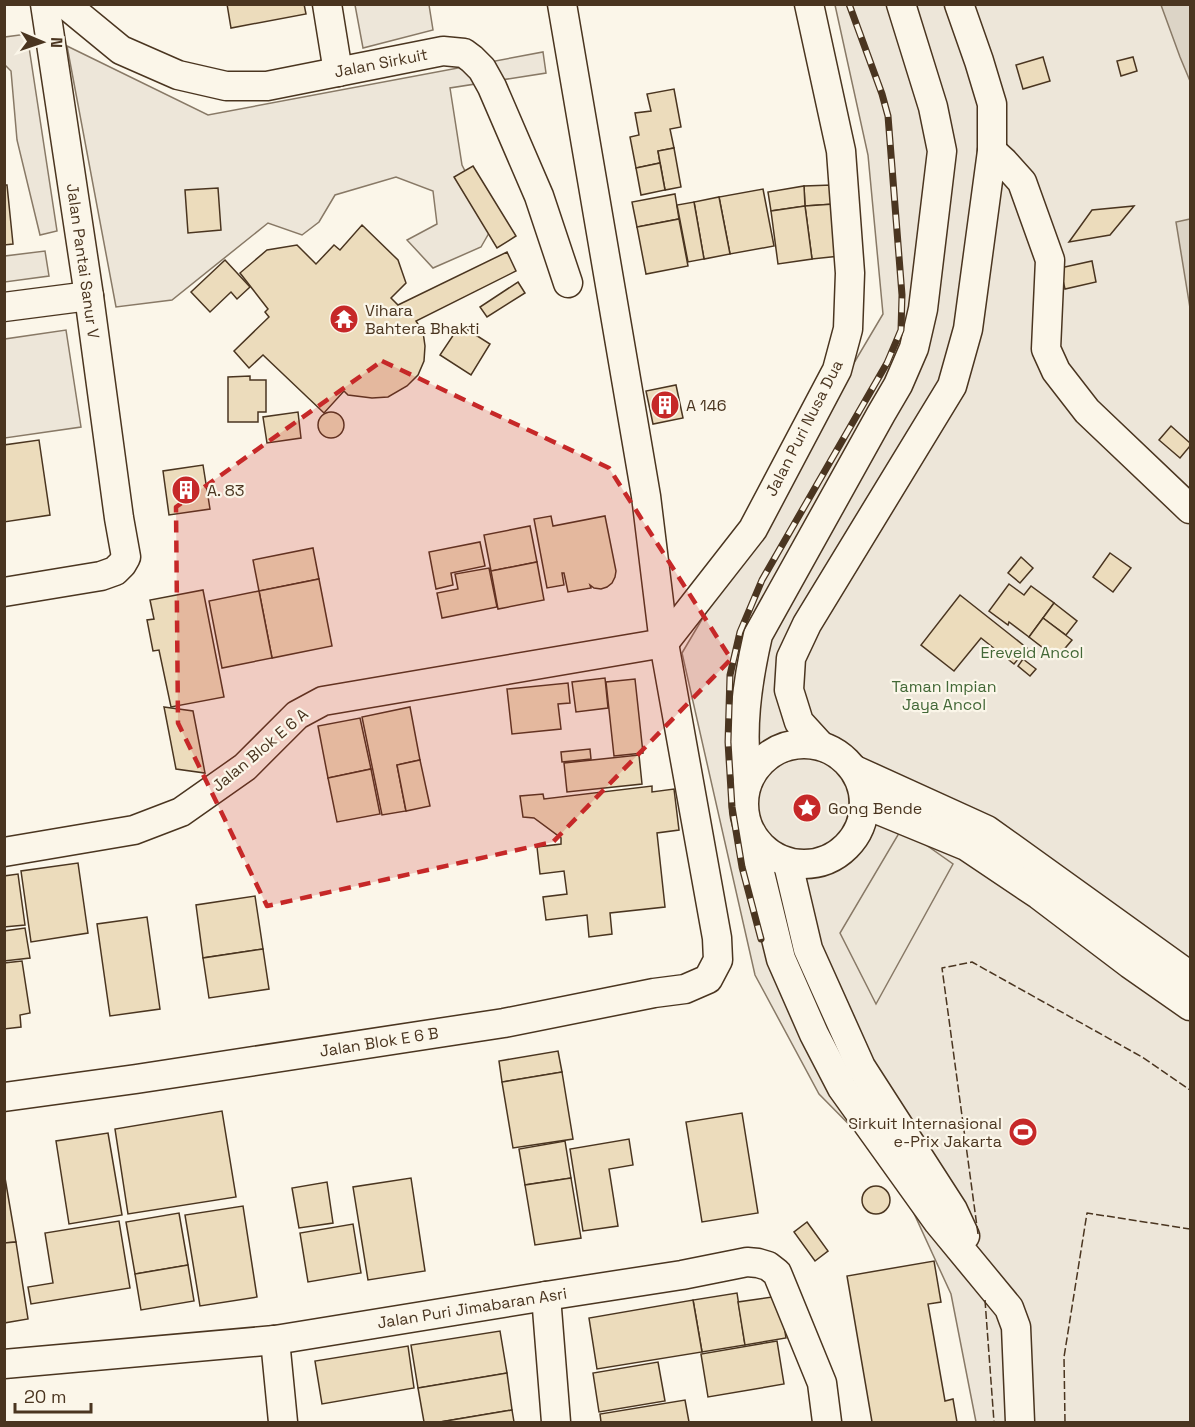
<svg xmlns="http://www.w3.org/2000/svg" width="1195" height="1427" font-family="'Space Grotesk',sans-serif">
  <rect width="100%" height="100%" fill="#fbf6e9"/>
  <g fill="#ede6d9" stroke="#887966" stroke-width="1.5">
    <polygon points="355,5 429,5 433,30 363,48"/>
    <polygon points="835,5 1190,5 1190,1422 976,1422 951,1294 894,1170 819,1094 755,975 682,653 883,314 868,155"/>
    <polygon points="27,34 57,231 40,235 17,140 11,71 5,65 5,37"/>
    <polygon points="67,46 208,115 543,52 546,73 450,88 462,165 493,226 481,247 433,268 407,240 437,224 433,191 396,177 335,195 319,222 302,235 268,223 172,300 116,307"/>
    <polygon points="45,251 49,276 5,282 5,256"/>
    <polygon points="66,330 81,427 5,438 5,339"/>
  </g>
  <polygon fill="#ede7d9" stroke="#887966" stroke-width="1.5" points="902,828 953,864 876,1004 840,933"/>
  <g fill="#dcd4c6" stroke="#887966" stroke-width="1.5">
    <polygon points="1161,5 1190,5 1190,81 1180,57"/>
    <polygon points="1190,219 1190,308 1176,222"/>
  </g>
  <g fill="#ecdcbc" stroke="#4a3520" stroke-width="1.5">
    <polygon points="227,4 304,4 306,14 231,28"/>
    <polygon points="1043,57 1050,81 1023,89 1016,65"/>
    <polygon points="1133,57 1137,71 1121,76 1117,61"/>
    <polygon points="674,89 681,127 670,129 674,148 658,151 660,163 636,168 630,137 639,135 635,113 651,111 647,94"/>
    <polygon points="674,148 681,187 665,190 658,151"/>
    <polygon points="660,163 665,190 641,195 636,168"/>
    <polygon points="473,166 516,236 497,248 454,177"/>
    <polygon points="4,185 7,185 13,244 4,245"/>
    <polygon points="832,185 834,204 805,206 804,186"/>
    <polygon points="804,186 805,206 771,211 768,192"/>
    <polygon points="218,188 221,230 188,233 185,190"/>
    <polygon points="763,189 774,246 730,254 719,197"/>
    <polygon points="675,194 679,219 637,227 632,202"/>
    <polygon points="719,197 730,254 704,259 694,202"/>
    <polygon points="694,202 704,259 688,262 677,205"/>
    <polygon points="834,204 840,256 812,259 805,206"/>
    <polygon points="805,206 812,259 778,264 771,211"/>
    <polygon points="1134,206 1110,235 1069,242 1092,210"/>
    <polygon points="679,219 688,266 646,274 637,227"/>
    <polygon points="362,225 398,260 406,283 391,298 398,305 507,252 516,271 416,321 423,332 425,346 424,361 418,375 407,386 388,397 372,398 348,395 344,391 324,413 263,355 249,368 234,351 269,317 265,312 268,309 240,273 267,250 297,245 316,264 334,245 340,250"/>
    <polygon points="225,260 250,287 237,299 231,292 210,312 191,292"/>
    <polygon points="1092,261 1096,282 1065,289 1060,268"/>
    <polygon points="518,282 525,293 487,317 480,307"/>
    <polygon points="460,325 490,344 471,375 440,355"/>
    <polygon points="250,376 250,380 266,380 266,412 258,412 258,422 228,422 228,377"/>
    <polygon points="676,385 683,418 653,424 646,391"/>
    <circle cx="331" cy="425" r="13"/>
    <polygon points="298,412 301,438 267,443 263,417"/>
    <polygon points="1171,426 1190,443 1190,446 1180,458 1159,440"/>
    <polygon points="39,440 50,515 4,522 4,445"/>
    <polygon points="203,465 210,509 169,515 163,471"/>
    <polygon points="551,516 553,526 605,516 616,571 615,577 612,583 607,587 601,589 594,588 590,585 591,588 568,592 564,573 562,573 564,585 547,588 534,519"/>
    <polygon points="530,526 537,562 491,571 484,535"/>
    <polygon points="480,542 485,566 451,573 453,585 436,589 429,552"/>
    <polygon points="313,548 319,579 259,591 253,560"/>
    <polygon points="1110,553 1131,568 1113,592 1093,577"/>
    <polygon points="1021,557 1033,568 1020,583 1008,573"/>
    <polygon points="537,562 544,600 498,609 491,571"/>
    <polygon points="489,568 497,607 442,618 437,593 458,589 455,574"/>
    <polygon points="319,579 332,646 272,658 259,591"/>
    <polygon points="1009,584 1024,595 1031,586 1054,603 1029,637 1009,622 1008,625 989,611"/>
    <polygon points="203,590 224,697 171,707 159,650 153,651 147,620 154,619 150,600"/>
    <polygon points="259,591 272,658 222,668 209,601"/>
    <polygon points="960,595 1027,648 1014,664 981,638 954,671 921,645"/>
    <polygon points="1054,603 1077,621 1066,635 1043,618"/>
    <polygon points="1043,618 1072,640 1061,653 1055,649 1051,654 1029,637"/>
    <polygon points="1023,659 1036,669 1030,676 1018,666"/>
    <polygon points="605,678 608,708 576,712 572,682"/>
    <polygon points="635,679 643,753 614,756 606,682"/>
    <polygon points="568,683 570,703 558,704 561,729 512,734 507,689"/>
    <polygon points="164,707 193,711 205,773 176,769"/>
    <polygon points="410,707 420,760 397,765 406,811 382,815 362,717"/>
    <polygon points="360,718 371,769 328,778 318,726"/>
    <polygon points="590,749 591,759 562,762 561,752"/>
    <polygon points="639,755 642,784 567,792 564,763"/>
    <polygon points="420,760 430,806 406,811 397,765"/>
    <polygon points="371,769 380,814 337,822 328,778"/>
    <polygon points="652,786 652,792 674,789 679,830 657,833 665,907 610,913 612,934 589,937 587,915 546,920 543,897 567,894 564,871 540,874 537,847 561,844 561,838 534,818 523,817 520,796 543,794 544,799"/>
    <polygon points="78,863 88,933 31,942 21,871"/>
    <polygon points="18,874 25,925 4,927 4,876"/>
    <polygon points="255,896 263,949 203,958 196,905"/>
    <polygon points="147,917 160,1009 110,1016 97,924"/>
    <polygon points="25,928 30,958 4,961 4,931"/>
    <polygon points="263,949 269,989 209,998 203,958"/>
    <polygon points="22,961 30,1013 20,1015 21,1027 4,1029 4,963"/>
    <polygon points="558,1051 562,1072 502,1082 499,1061"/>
    <polygon points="562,1072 573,1139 513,1148 502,1082"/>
    <polygon points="222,1111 236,1197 128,1214 115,1129"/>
    <polygon points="742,1113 758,1213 702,1222 686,1122"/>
    <polygon points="108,1133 122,1215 69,1224 56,1141"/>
    <polygon points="629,1139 633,1165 609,1169 618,1226 583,1231 570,1149"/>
    <polygon points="565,1141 571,1178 525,1185 519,1149"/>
    <polygon points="4,1172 16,1242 4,1243"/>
    <polygon points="411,1178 425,1271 368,1280 353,1187"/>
    <polygon points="571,1178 581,1238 535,1245 525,1185"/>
    <polygon points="327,1182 333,1223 299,1228 292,1188"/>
    <circle cx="876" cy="1200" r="14"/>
    <polygon points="243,1206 257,1297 200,1306 185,1215"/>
    <polygon points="179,1213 188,1265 135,1274 126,1222"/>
    <polygon points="119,1221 130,1288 31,1304 28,1287 53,1283 45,1233"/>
    <polygon points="807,1222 828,1251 815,1261 794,1232"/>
    <polygon points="353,1224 361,1273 308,1282 300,1233"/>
    <polygon points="16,1242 28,1319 4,1323 4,1243"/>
    <polygon points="934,1261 941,1302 928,1304 945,1401 953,1399 957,1422 872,1422 847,1276"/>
    <polygon points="188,1265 194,1301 141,1310 135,1274"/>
    <polygon points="737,1293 745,1345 702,1352 693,1300"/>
    <polygon points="779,1296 786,1338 745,1345 738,1302"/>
    <polygon points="693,1300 702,1352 597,1369 589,1318"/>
    <polygon points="500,1331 507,1373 418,1388 411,1345"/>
    <polygon points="777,1341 784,1384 708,1397 701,1354"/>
    <polygon points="408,1346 414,1388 322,1404 315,1361"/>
    <polygon points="658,1362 665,1401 599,1412 593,1373"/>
    <polygon points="507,1373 512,1410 440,1422 424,1422 418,1388"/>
    <polygon points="685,1400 689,1422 601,1422 600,1414"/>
    <polygon points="512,1410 514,1422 440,1422"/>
  </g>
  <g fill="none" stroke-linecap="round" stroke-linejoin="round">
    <g stroke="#4a3520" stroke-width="31">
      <g id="minor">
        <polyline points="65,4 121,50 178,75 226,86 267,86 443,51 464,53 472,59 482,69 492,87 539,196 568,283"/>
        <polyline points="327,4 338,72"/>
        <polyline points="992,151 1004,162 1022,182 1050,260 1046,349 1056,371 1087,411 1190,509"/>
        <polyline points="4,307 89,296"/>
        <polyline points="4,592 101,576 115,571 122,564 126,557 119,518 89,296 45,4"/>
        <circle cx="804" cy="804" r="60"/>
        <polyline points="820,745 799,722 789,690 791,658 807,624 952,386 968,329 992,151 992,104 979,61 959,4"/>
        <polyline points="855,770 987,830 1190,976"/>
        <path d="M 748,781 C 740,732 747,683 758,635 L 881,414 L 898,385 L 914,348 L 923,309 L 942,151 L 933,107 L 901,4"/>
        <polyline points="864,804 966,846 1039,895 1130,964 1190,1006"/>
        <polyline points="751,836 781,959 814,1034 842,1088 938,1222 1009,1308 1016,1327 1020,1422"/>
        <polyline points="4,852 134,830 181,812 245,767 297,715 323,701 664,643 753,529 837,370 848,329 850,273 841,151 809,4"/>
        <polyline points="788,864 808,949 861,1067 953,1210 965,1236"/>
        <polyline points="4,1097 136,1079 504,1023 654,993 685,989 708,979 718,960 717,938 664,643 646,496 562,4"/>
        <polyline points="546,1296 556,1422"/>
        <polyline points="275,1340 283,1422"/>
        <polyline points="4,1364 275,1340 546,1296 682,1275 747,1262 758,1263 768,1266 777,1273 822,1383 827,1422"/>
      </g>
    </g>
    <use href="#minor" stroke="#fbf6e9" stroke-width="28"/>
    <g stroke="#4a3520" stroke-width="7">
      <polyline id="rail" points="761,939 742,867 732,807 728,742 730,675 740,632 762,580 887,363 901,330 902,295 888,116 882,94 849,4"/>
    </g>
    <use href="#rail" stroke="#fbf6e9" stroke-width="4.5" stroke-dasharray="14" stroke-linecap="butt"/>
    <g stroke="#4a3520" stroke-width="1.5" stroke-dasharray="8 3" stroke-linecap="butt">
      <polyline points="978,1234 942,968 972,962 1142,1057 1190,1090"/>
      <polyline points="985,1300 994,1422"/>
      <polyline points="1065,1422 1064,1357 1087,1213 1190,1229"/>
    </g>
  </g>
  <path fill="#c62828" fill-opacity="0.2" stroke="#c62828" stroke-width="4.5" stroke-dasharray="12 8" stroke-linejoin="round" d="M 382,361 L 609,468 L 731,659 L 553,842 L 267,906 L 178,723 L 176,507 Z"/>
  <defs>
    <g id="temple-disc" transform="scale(1.5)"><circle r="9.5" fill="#c62828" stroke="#fbf6e9"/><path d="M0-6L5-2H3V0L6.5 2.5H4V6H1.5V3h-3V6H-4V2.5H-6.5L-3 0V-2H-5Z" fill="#fff"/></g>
    <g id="building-disc" transform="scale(1.5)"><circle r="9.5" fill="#c62828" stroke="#fbf6e9"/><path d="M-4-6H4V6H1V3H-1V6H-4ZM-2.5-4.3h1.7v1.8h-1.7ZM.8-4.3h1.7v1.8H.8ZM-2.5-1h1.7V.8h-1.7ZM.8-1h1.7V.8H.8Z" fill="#fff"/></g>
    <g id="sight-disc" transform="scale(1.5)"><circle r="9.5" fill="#c62828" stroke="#fbf6e9"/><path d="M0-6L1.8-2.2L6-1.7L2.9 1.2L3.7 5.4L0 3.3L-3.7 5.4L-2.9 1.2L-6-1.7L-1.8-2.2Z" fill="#fff"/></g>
    <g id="stadium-disc" transform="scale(1.5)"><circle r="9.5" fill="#c62828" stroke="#fbf6e9"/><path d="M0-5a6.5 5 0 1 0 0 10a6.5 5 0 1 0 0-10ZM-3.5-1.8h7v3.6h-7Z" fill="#fff"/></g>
  </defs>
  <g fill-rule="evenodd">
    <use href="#temple-disc" x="344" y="319"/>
    <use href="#building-disc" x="665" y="405"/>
    <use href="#building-disc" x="186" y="490"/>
    <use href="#sight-disc" x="807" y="808"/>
    <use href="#stadium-disc" x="1023" y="1132"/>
  </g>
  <g text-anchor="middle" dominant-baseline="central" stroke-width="4.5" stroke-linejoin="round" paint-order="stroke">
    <g font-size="16" fill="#4a3520" stroke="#fbf6e9">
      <text transform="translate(381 63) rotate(-11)">Jalan Sirkuit</text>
      <text transform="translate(83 261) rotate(82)">Jalan Pantai Sanur V</text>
      <text transform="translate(804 428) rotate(-63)">Jalan Puri Nusa Dua</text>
      <text transform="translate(260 750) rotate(-40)">Jalan Blok E 6 A</text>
      <text transform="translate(379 1042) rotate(-9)">Jalan Blok E 6 B</text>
      <text transform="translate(472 1308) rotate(-9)">Jalan Puri Jimabaran Asri</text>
    </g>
    <g font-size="16" fill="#4a3520" stroke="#fbf6e9" text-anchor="start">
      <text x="365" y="310">Vihara<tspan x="365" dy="18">Bahtera Bhakti</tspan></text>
      <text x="686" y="405">A 146</text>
      <text x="207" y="490">A. 83</text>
      <text x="828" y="808">Gong Bende</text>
      <text x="1002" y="1123" text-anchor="end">Sirkuit Internasional<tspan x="1002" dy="18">e-Prix Jakarta</tspan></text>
    </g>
    <g font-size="16" fill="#436837" stroke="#fbf6e9">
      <text x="1032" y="652">Ereveld Ancol</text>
      <text x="944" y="686">Taman Impian<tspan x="944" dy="18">Jaya Ancol</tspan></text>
    </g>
  </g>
  <rect width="1195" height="1427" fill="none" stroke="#4a3520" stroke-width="12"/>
  <g transform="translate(42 42) rotate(92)" stroke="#fbf6e9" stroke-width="4.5" paint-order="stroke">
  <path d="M0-4.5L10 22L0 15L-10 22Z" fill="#4a3520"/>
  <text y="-9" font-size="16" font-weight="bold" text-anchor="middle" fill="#4a3520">N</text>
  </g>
  <path d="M15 1403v9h76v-9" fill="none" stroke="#4a3520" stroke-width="3"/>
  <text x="24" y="1403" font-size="18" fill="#4a3520" stroke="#fbf6e9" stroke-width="4.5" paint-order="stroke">20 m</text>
</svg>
